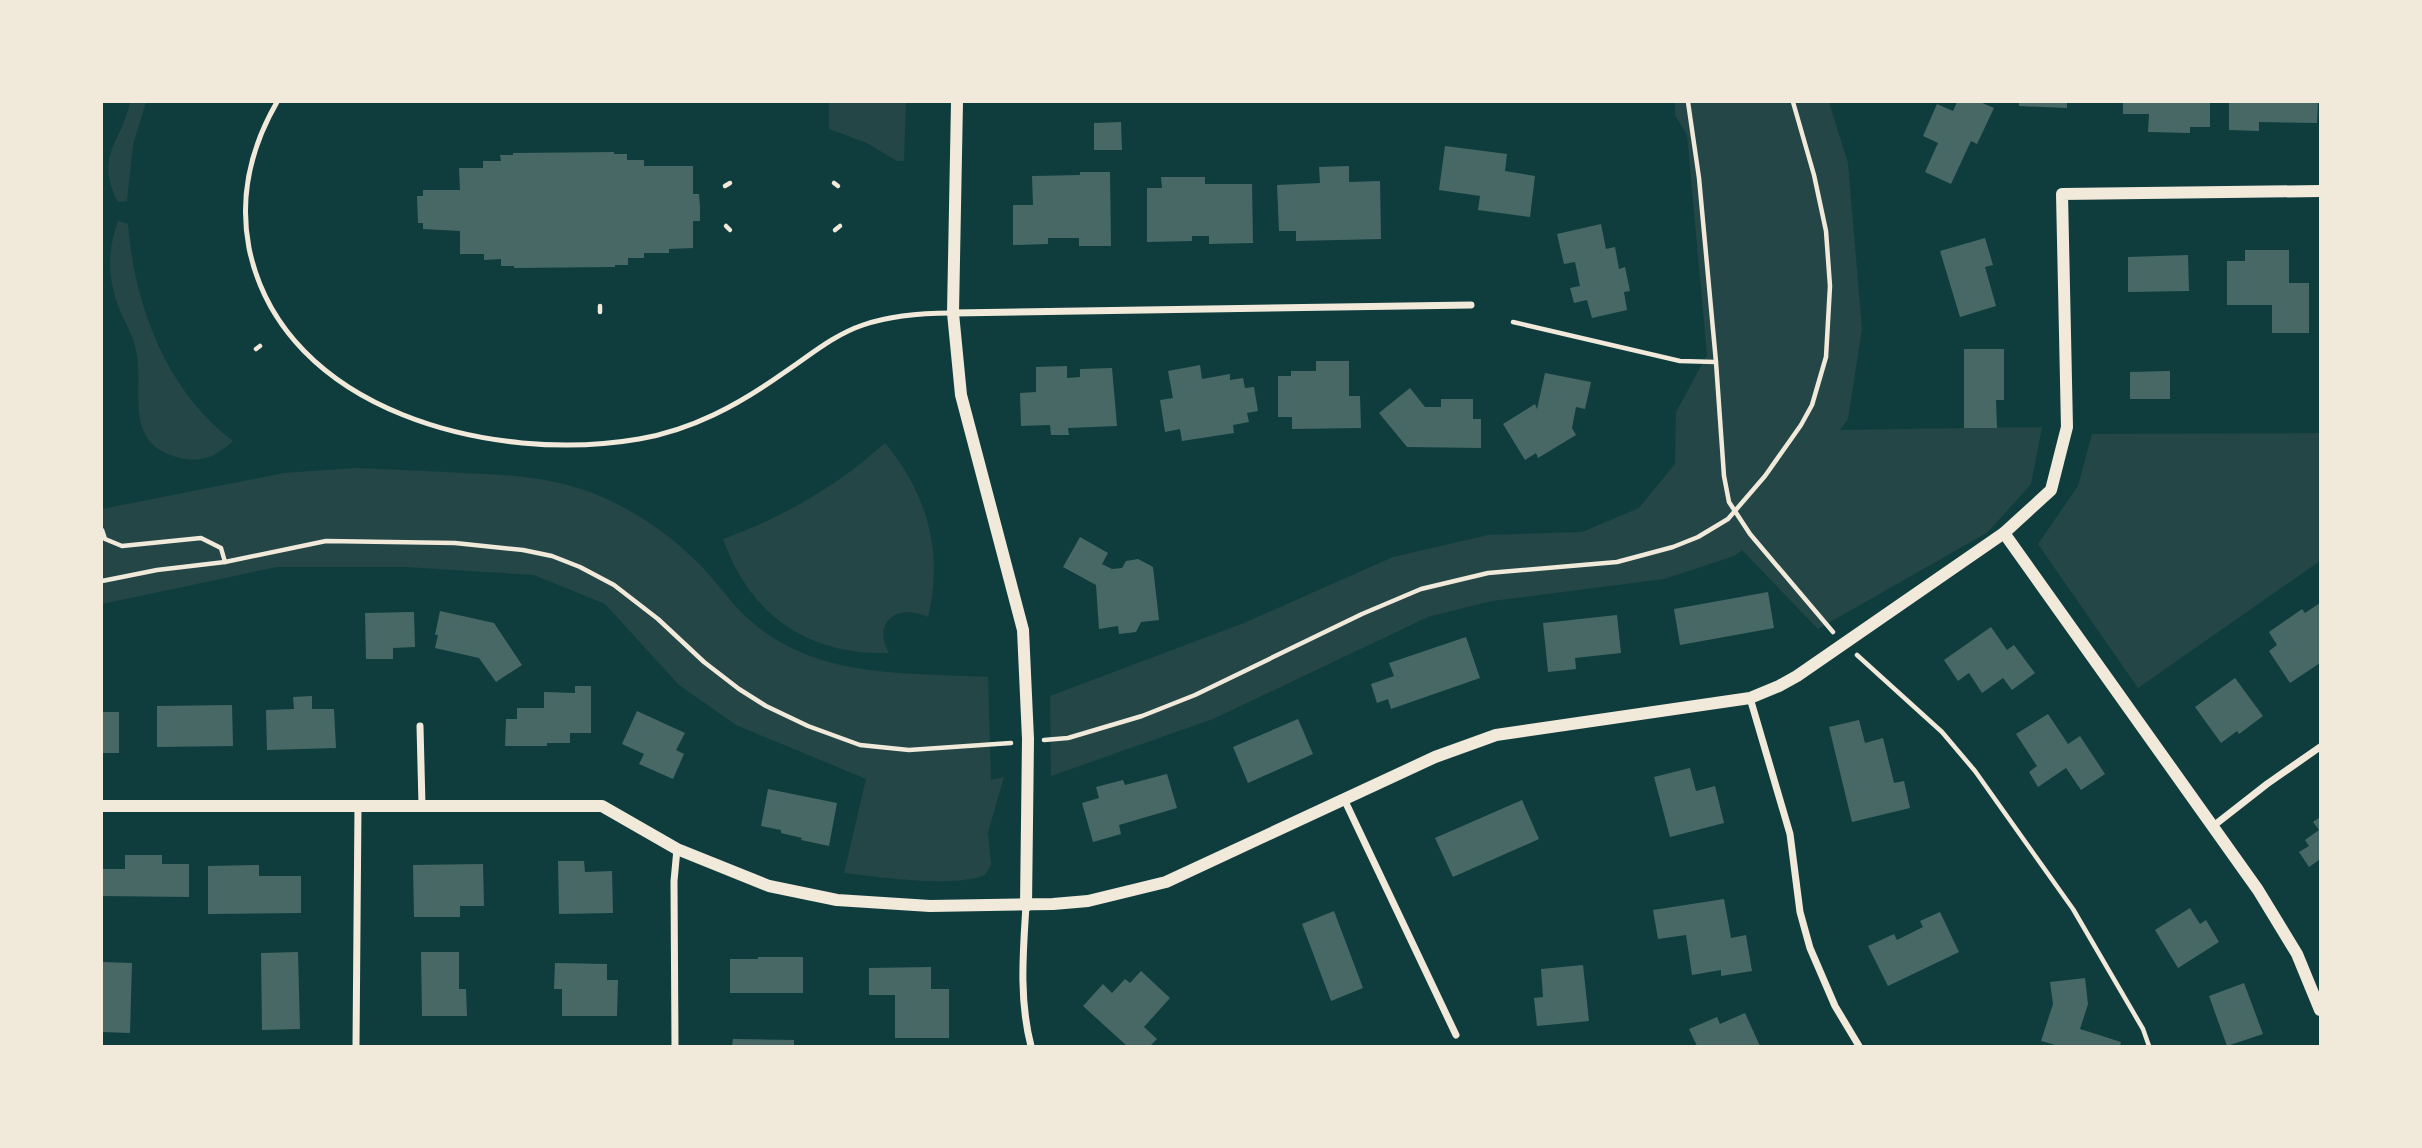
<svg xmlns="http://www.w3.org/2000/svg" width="2422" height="1148" font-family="Cabin,sans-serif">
  <rect width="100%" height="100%" fill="#0f3d3e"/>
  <g fill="#244646">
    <path d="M 130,102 L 146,102 L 133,145 L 127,201 L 118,202 C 94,154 122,143 130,102 Z"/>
    <polygon points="829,102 906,102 904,161 897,161 867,143 829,129"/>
    <polygon points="1675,102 1829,102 1848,163 1862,329 1848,419 1840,430 2042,427 2031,484 1988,532 1818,629 1742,550 1734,556 1664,579 1492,601 1428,617 1213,719 1051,776 1050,696 1244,623 1393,557 1488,535 1582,532 1639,508 1675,464 1676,412 1707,355 1687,135 1675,115"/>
    <path d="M 118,221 L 128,224 C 134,304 166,391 233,441 C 217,456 202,463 180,458 C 121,444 145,391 136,350 C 134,338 127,326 122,315 C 108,284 106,254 118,221 Z"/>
    <polygon points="2320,433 2320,561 2138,688 2038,544 2078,486 2092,434"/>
    <path d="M 885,443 C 927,493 944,553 928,617 C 899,603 871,621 889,653 C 807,655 750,615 723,539 C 784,517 837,486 885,443 Z"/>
    <path d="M 356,468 C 391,469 427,471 462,473 C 510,475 557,477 602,497 C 639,513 673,537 701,566 C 715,580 726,596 739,610 C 808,680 898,672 988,677 L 991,780 L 1004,777 L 988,832 L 991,865 L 985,875 C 953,888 879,877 844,873 L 866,779 L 736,725 L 679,685 L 605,604 L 534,575 L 406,567 L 277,567 L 102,604 L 102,509 L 284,473 Z"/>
  </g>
  <g fill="#486865">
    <polygon points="1957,102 1980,102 1994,108 1977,144 1971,141 1951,184 1925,172 1938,143 1923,136 1937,104 1953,111"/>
    <polygon points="2019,102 2067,102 2067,108 2019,106"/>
    <polygon points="2123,102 2210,102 2210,127 2190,127 2190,133 2148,132 2149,114 2123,114"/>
    <polygon points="2229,102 2318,102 2317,123 2259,122 2259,131 2229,130"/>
    <polygon points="1121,122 1122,150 1094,150 1094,123"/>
    <polygon points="1445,146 1507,154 1505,171 1535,176 1530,217 1478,210 1480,196 1439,190"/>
    <polygon points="614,152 614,154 627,154 627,160 644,160 644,166 693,166 693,194 699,194 700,207 700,221 693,221 693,248 669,249 669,253 644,253 644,258 628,258 628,265 615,265 615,267 514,268 514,266 501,266 501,259 484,260 484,254 460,254 460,231 423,229 423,223 418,223 417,196 423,196 423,190 460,190 459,168 483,168 483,161 501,161 500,155 513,155 513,153"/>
    <polygon points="1349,166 1349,182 1380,181 1381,239 1296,241 1296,231 1279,231 1277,185 1320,183 1319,167"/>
    <polygon points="1080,172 1110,172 1111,246 1079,246 1079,238 1048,238 1048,244 1013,245 1013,205 1033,205 1032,176 1080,175"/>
    <polygon points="1161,177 1205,177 1205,184 1252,184 1253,243 1209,244 1209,236 1192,236 1192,241 1147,242 1147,188 1162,188"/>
    <polygon points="1601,224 1606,249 1615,247 1619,269 1625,267 1630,291 1624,292 1627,310 1592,318 1587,300 1574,303 1570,288 1580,286 1575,262 1564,264 1557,234"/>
    <polygon points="1985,238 1993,265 1985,267 1996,306 1960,317 1940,251"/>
    <polygon points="2245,250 2289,250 2289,283 2309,283 2309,333 2272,333 2272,305 2227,305 2227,261 2245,261"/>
    <polygon points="2188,255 2189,291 2128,292 2128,257"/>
    <polygon points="1964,349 2004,349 2004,400 1996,400 1997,428 1964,428"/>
    <polygon points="1316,361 1349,361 1349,396 1360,396 1361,428 1292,429 1292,417 1278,417 1278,376 1291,376 1291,371 1316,371"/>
    <polygon points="1200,365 1202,379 1230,374 1230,380 1243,378 1245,388 1254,387 1258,411 1247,413 1249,422 1233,425 1234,433 1182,441 1180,429 1165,432 1160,400 1173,398 1168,371"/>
    <polygon points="1067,366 1067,378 1080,377 1080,369 1112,368 1117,426 1068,428 1069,435 1051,435 1050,425 1021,426 1020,393 1036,392 1036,367"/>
    <polygon points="2170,371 2170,399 2130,399 2130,372"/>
    <polygon points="1545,373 1591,382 1585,409 1576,407 1572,428 1576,435 1538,458 1536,453 1525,460 1503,424 1535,404 1537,409"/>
    <polygon points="1410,388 1425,407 1441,407 1441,399 1473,399 1473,419 1481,419 1481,448 1407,447 1379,413"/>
    <polygon points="1080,537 1108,553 1102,564 1112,569 1122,568 1126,561 1138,559 1153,567 1159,620 1141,622 1136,632 1119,634 1118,626 1099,629 1096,585 1063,567"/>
    <polygon points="1768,592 1774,628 1680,645 1674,609"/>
    <polygon points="2320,603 2320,663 2290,683 2269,651 2277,645 2269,632 2302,609 2305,613"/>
    <polygon points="440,611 494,623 522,665 496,682 479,658 435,648 438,635 435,635"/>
    <polygon points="414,612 415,647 393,648 393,659 366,659 365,613"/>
    <polygon points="1617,615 1621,653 1575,658 1576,669 1548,672 1543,623"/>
    <polygon points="1991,627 2007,650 2014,645 2035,673 2012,690 2003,678 1982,693 1969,673 1958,681 1944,660"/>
    <polygon points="1466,637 1480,678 1391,709 1388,699 1377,703 1371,684 1394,676 1389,663"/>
    <polygon points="2235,678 2263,716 2239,734 2237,731 2221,743 2195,707"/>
    <polygon points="575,686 591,686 591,733 570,733 570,743 547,743 547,746 505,746 506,719 517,719 517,708 544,708 544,692 575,693"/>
    <polygon points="312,696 312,709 334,709 336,748 267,750 266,710 294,709 293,697"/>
    <polygon points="232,705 233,746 157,747 157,706"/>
    <polygon points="637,711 685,733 676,750 684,754 673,779 639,764 644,754 622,744"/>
    <rect x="102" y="712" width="17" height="41"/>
    <polygon points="2048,714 2068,744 2080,736 2105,774 2081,790 2066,768 2038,787 2029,772 2037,766 2016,734"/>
    <polygon points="1298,719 1313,754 1248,783 1233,747"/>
    <polygon points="1859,720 1865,743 1883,738 1894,783 1904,781 1910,808 1852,822 1829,727"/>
    <polygon points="1690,768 1696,791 1715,786 1724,823 1670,837 1654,777"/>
    <polygon points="1167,774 1177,808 1119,825 1121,834 1093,842 1082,803 1099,798 1096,787 1123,780 1125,785"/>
    <polygon points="768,789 837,803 829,846 801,840 802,838 781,833 781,830 761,826"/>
    <polygon points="1522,800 1539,839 1453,877 1435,838"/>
    <polygon points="2320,817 2320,863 2319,860 2309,867 2299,852 2309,846 2305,840 2319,830 2313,822"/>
    <polygon points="125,855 162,855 162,864 189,864 189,897 102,896 102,869 125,869"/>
    <polygon points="558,861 584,861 585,872 612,871 613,913 559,914"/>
    <polygon points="483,864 484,906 460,906 460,917 414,917 413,865"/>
    <polygon points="259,865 259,876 301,876 301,913 208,914 208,866"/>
    <polygon points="1724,899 1731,938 1746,935 1752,971 1721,976 1721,970 1692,975 1686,935 1658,939 1653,910"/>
    <polygon points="2190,908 2200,924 2206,920 2219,942 2178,968 2155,930"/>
    <polygon points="1334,911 1363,988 1331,1001 1302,924"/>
    <polygon points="1940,912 1959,952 1888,986 1868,946 1894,934 1897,940 1923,927 1920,921"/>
    <polygon points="298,952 300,1029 262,1030 261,953"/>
    <polygon points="421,952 459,952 459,989 466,989 467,1016 422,1016"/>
    <polygon points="758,957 803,957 803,993 730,993 730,959 758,959"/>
    <polygon points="102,962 132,963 130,1033 102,1032"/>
    <polygon points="555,963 607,964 607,980 618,980 617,1016 562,1016 562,989 554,989"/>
    <polygon points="1583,965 1589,1021 1537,1026 1534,998 1543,997 1541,969"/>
    <polygon points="931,967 931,989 949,989 949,1038 895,1038 895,995 869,995 869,968"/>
    <polygon points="1141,971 1170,998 1144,1027 1157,1039 1150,1046 1127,1046 1083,1006 1103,984 1112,993 1125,979 1130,983"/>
    <polygon points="2085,978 2088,1004 2080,1029 2121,1042 2120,1046 2059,1046 2041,1041 2053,1004 2050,982"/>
    <polygon points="2244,983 2263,1034 2227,1046 2209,996"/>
    <polygon points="1745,1013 1760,1046 1697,1046 1689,1029 1717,1017 1720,1024"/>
    <polygon points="733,1039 794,1040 794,1046 732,1046"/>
  </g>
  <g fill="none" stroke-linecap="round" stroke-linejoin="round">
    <g stroke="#f1e9da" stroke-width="4.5">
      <polyline points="1688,102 1699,178 1716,362 1724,476 1729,502 1750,534 1833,632"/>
      <polyline points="834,183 838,186"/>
      <polyline points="725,186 730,183"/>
      <polyline points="726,226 730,230"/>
      <polyline points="835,230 840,226"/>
      <polyline points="600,306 600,312"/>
      <polyline points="1513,322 1680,361 1716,362"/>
      <polyline points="256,349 260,346"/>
      <polyline points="102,530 105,539 122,546 201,538 221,548 225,562"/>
      <polyline points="102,581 157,570 225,562 326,541 455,543 523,550 552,556 580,567 614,585 658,619 704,662 739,689 766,706 808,726 860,745 909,750 1011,743"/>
      <polyline points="1857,655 1942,732 1975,771 2073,909 2143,1029 2149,1046"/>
      <polyline points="1044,740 1068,738 1142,716 1195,695 1362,614 1421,589 1488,573 1617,562 1673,547 1698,537 1728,519 1765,476 1801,425 1812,405 1826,357 1830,286 1826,231 1814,175 1793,102"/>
    </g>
    <path stroke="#f1e9da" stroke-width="5" d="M 277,102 C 251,147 239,196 249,248 C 283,413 495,464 639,439 C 692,430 738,405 782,374 C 808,357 833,335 863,325 C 892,315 921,313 951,313"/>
    <g stroke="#f1e9da" stroke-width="7">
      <polyline points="953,313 1471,305"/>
      <polyline points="1750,698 1790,834 1800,912 1810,948 1835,1006 1859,1046"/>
      <polyline points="420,726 422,805"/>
      <polyline points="1344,799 1456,1035"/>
      <polyline points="2212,827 2267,784 2320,747"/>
      <path d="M 1026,906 C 1023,953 1019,1000 1031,1046"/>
      <polyline points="356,1046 358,806"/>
      <polyline points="675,1046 674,881 677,849"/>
    </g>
    <g stroke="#f1e9da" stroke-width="12">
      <polyline points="957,102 953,313 961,395 1023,630 1028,739 1026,906"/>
      <polyline points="2004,533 2258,890 2297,954 2320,1010"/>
      <polyline points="102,806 602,806 677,849 769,886 837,900 930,906 1053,904 1088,901 1166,882 1435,757 1496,735 1750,698 1779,686 1797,676 2004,533 2051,490 2067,427 2062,194 2320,191"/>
    </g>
  </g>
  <rect width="2422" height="1148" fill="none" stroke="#f1e9da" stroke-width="206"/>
</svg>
